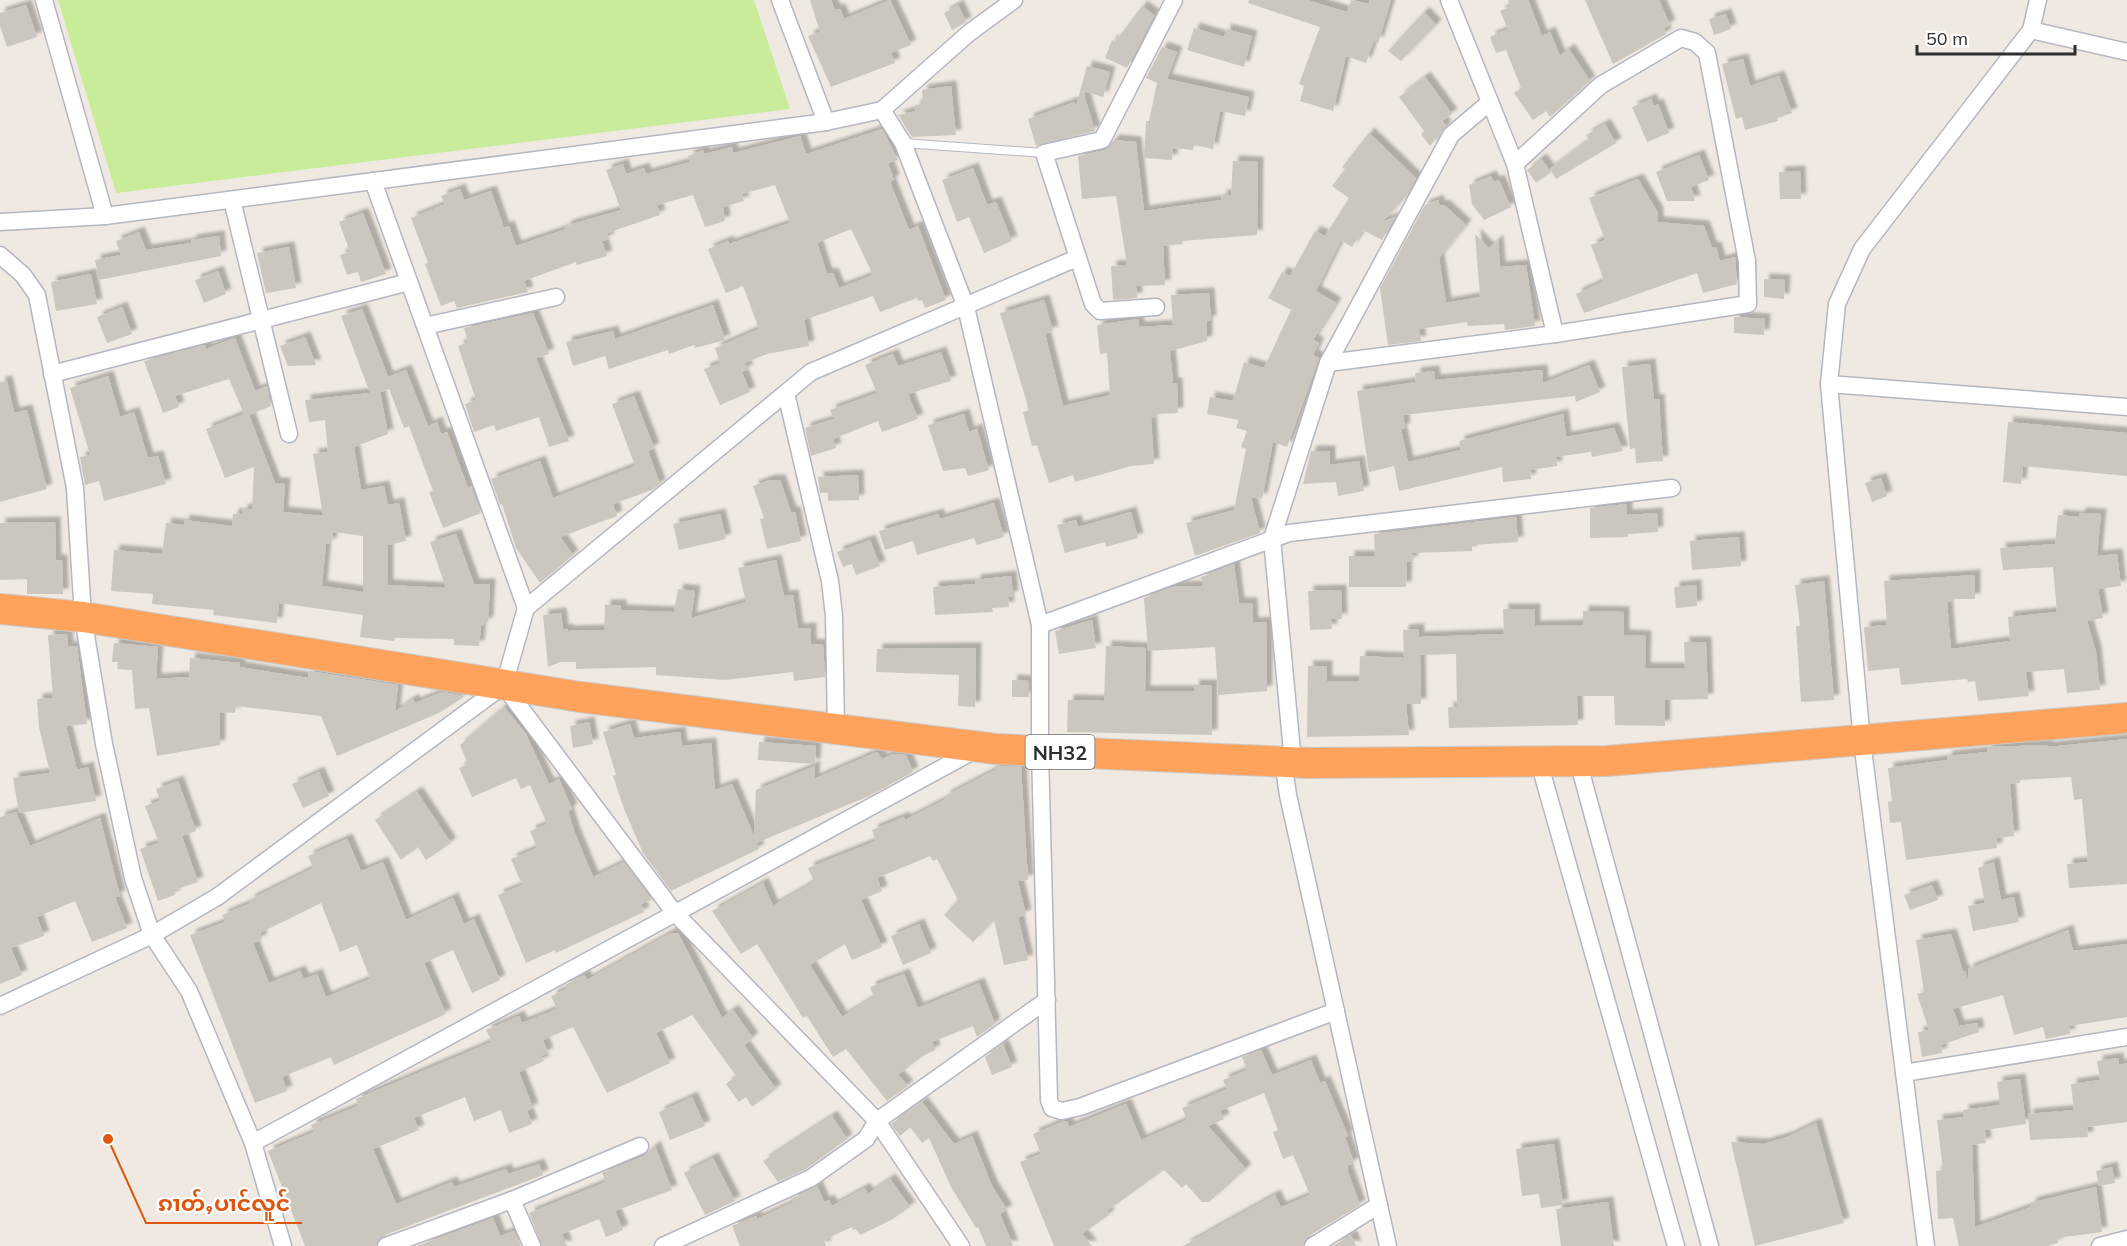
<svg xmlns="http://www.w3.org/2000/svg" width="2127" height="1246" font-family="Mulish,'Noto Sans Myanmar',sans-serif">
  <defs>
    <filter id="shadow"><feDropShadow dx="5.5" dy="-5.5" stdDeviation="1.5" flood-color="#0004"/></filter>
  </defs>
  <rect width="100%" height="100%" fill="#efe9e1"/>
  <polygon fill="#c9ec9a" points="58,0 754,0 790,109 116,193"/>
  <g fill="#cbc7bf" fill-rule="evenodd" filter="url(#shadow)">
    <polygon points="810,0 831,0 835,10 840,9 844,19 890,0 911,45 891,53 895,63 831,87 808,36 820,32"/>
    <polygon points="1249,0 1307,0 1347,12 1351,0 1369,4 1370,0 1391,0 1378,43 1374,40 1366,63 1346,56 1333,111 1300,101 1304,86 1299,84 1320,27 1248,3"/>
    <polygon points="1508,0 1528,0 1542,36 1550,32 1560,56 1569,49 1590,81 1550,117 1546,111 1533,120 1514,93 1521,88 1506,50 1496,53 1490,37 1508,29 1500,11 1510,7"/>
    <polygon points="1585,0 1659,0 1670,25 1664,28 1666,34 1613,64"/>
    <polygon points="26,5 37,37 7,47 0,26 0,13"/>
    <polygon points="958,5 966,22 952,30 944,13"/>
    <polygon points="1142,6 1154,15 1127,68 1105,58 1112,40 1115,42"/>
    <polygon points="1424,12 1436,25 1401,61 1388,51"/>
    <polygon points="1726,14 1731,29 1714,35 1709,19"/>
    <polygon points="1194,28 1224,37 1226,29 1252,36 1244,67 1187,50"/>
    <polygon points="1162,47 1177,52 1167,79 1249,97 1245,116 1220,111 1213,149 1194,145 1193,150 1173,148 1172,160 1144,158 1146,121 1149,121 1157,83 1146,78"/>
    <polygon points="1743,59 1750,86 1779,76 1792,113 1777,118 1778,121 1745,130 1742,117 1736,119 1722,64"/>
    <polygon points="1087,66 1110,72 1103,97 1083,91 1095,131 1036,146 1028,119 1074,102 1076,106"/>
    <polygon points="1425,77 1452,114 1442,121 1446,126 1430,146 1421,134 1424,131 1399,97"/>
    <polygon points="951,86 956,135 912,137 898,115 916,111 915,105 923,104 922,90"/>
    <polygon points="1651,99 1654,106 1658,104 1669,133 1647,142 1632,107"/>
    <polygon points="1605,124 1616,143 1556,179 1550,169 1589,140 1586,135"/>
    <path d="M 882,129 L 898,160 L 888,163 L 894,180 L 890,182 L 909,230 L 918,226 L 946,300 L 925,308 L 922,300 L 918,301 L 917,298 L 880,312 L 873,296 L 804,320 L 809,346 L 767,354 L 745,363 L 748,369 L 742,372 L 750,392 L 720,405 L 704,369 L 720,363 L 715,348 L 759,329 L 743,286 L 726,293 L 708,249 L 728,241 L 729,244 L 790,223 L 775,185 L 742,194 L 744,201 L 723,207 L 725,221 L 705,227 L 693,195 L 657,205 L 660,215 L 607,233 L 609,239 L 602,241 L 607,256 L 577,265 L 576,262 L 524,281 L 528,292 L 457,308 L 454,301 L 441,306 L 425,264 L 428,263 L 411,218 L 445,204 L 441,196 L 460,189 L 464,200 L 491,191 L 504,228 L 509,226 L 516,246 L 566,229 L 565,226 L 621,210 L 606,170 L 623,164 L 626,174 L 644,168 L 646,174 L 690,162 L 688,156 L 703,150 L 704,154 L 732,147 L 733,153 L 800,136 L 806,154 ZM 851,229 L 873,275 L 839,288 L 833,273 L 827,274 L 817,243 Z"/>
    <polygon points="1369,133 1416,178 1407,195 1382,222 1395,217 1382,240 1363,230 1352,247 1341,240 1316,291 1336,303 1313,340 1319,343 1313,355 1319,358 1287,447 1273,442 1262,499 1251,497 1260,533 1195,556 1186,523 1234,510 1246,449 1241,447 1247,431 1236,428 1239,420 1207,414 1210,397 1233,401 1244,362 1264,368 1291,310 1268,298 1282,272 1290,276 1315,231 1325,236 1349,198 1332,186 1345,169 1342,167"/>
    <polygon points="1114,140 1136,142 1144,211 1222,200 1221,195 1231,195 1233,161 1258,162 1257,235 1182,241 1183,244 1163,246 1165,285 1136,286 1137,298 1113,300 1111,266 1127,265 1116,196 1082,199 1078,156 1105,150"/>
    <polygon points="1699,155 1709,180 1691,187 1695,201 1667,201 1656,172"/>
    <polygon points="1541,159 1551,172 1536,183 1527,170"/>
    <polygon points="973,168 987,205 996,202 1012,241 984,253 969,217 957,222 942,180"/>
    <polygon points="1800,171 1801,199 1780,199 1779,172"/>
    <polygon points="1491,176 1494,182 1499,180 1511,207 1484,220 1472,204 1469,185"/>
    <polygon points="1638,179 1658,213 1658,222 1704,226 1712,248 1716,247 1720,261 1735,257 1737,284 1703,293 1697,273 1584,313 1576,294 1604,281 1591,245 1605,240 1589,198"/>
    <polygon points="1438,200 1440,206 1444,205 1466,225 1439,258 1446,303 1480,297 1475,234 1489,248 1498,240 1500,267 1526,265 1535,326 1505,330 1504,324 1468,326 1467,322 1419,329 1421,341 1388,345 1380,288 1425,205"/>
    <polygon points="363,213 386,274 361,282 358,272 347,275 340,255 350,252 339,222"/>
    <polygon points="139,232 146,250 191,243 191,240 219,236 221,256 99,280 95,260 121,255 116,241"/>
    <polygon points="289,247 296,288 266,293 257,253"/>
    <polygon points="218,271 226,294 204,303 195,280"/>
    <polygon points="91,274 97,304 56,311 51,282"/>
    <polygon points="1764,279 1785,280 1784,299 1764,297"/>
    <polygon points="1209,293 1211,321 1207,321 1207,341 1170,351 1173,383 1177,383 1178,413 1155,414 1156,417 1151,418 1154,464 1131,466 1075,482 1073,475 1049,483 1037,445 1032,446 1023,412 1029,410 1000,313 1044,300 1053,331 1045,334 1063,406 1110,395 1107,353 1100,354 1097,325 1138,319 1139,327 1173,325 1171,295"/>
    <polygon points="713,305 725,340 695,348 694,345 669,354 668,350 609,369 605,356 573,366 566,342 613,331 615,339"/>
    <polygon points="122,307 132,334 107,343 97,317"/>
    <path d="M 362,309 L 388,377 L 406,370 L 428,426 L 437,422 L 441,434 L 447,432 L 468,488 L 471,486 L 481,513 L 443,528 L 429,492 L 433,491 L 409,426 L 404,428 L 389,389 L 378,393 L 380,392 L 388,434 L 354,447 L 361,490 L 384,486 L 388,505 L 399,503 L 406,541 L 388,545 L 388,585 L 446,588 L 430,542 L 456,534 L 474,584 L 490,584 L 488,621 L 481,626 L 479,646 L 454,645 L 454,639 L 395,638 L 394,641 L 360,637 L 363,615 L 279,603 L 277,623 L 213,615 L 214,610 L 152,604 L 153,594 L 111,591 L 114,550 L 162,554 L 166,523 L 184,525 L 184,520 L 232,526 L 233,514 L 242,514 L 243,509 L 252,510 L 254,467 L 225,478 L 206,429 L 244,414 L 229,379 L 175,396 L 179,407 L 163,413 L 144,361 L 205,345 L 206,349 L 235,338 L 255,391 L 267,386 L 271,406 L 249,415 L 275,483 L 285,483 L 283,512 L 323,516 L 313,454 L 328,452 L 325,420 L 309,422 L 305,400 L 370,393 L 341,316 ZM 333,532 L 363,536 L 363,592 L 322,586 L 326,543 L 331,544 Z"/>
    <polygon points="533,313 549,354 536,358 569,441 549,447 539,417 496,431 494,425 474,432 465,404 476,400 458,346 468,342 464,328"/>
    <polygon points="1734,317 1765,319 1764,335 1734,333"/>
    <polygon points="305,337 316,365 288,366 280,346"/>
    <polygon points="941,352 951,381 908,394 918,419 882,432 878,421 833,439 836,448 811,456 805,428 834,419 830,410 877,393 865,365 893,354 898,366"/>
    <polygon points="1650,364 1654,400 1659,399 1663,461 1636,463 1635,448 1630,449 1622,367"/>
    <polygon points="1589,365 1600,392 1576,402 1575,396 1403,415 1405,428 1401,429 1408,462 1461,450 1459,441 1563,414 1566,437 1614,428 1623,451 1592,457 1591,452 1556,457 1557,466 1530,470 1531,479 1503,482 1502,467 1399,491 1394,466 1369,472 1357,391 1416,382 1415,373 1434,371 1435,380 1542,370 1543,383"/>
    <polygon points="108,376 120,417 134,412 148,458 158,456 166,484 104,501 99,481 85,485 80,457 90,455 70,388"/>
    <polygon points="7,381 14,413 27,410 47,489 0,502 0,382"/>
    <polygon points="634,396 654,448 648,451 660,484 652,490 613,504 617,516 560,537 573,555 540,583 516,548 502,504 500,505 491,479 540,461 553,498 635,466 612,404"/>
    <polygon points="964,414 969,432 977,429 989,470 968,476 965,468 943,471 928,425"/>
    <polygon points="2008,422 2127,433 2127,476 2023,466 2021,484 2003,482"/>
    <polygon points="1311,451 1330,451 1330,465 1359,461 1364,491 1338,496 1336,482 1303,484"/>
    <polygon points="858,475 859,500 828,501 828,493 820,493 818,477"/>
    <polygon points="1881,478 1887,496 1872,502 1865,483"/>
    <polygon points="770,480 780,480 791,512 795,512 801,541 767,549 760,519 764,518 753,486"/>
    <polygon points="994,503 1004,537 977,545 974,538 917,555 913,541 885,550 879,531 938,514 940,519"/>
    <polygon points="1627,504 1627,515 1657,513 1658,532 1628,534 1628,537 1590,538 1590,508"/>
    <polygon points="1131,512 1138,538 1106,547 1105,542 1065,553 1057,525 1076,520 1078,527"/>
    <polygon points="2080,513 2101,514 2097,556 2117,554 2121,586 2098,589 2103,618 2087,621 2096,652 2100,690 2067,693 2064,669 2026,672 2029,696 1978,701 1975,681 1968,682 1967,679 1901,685 1899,668 1868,671 1864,627 1887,625 1884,581 1975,575 1975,599 1953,599 1954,602 1947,602 1951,649 2010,641 2008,617 2057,612 2053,567 2003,570 2000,548 2055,544 2058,515 2079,517"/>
    <polygon points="720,514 726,539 679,550 673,524"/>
    <polygon points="1516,517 1518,542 1472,545 1472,551 1412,553 1413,561 1407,562 1406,587 1349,587 1349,556 1375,556 1374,534"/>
    <polygon points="55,522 56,560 62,560 63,594 27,594 27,579 0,580 0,523"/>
    <polygon points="1739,537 1741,566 1692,570 1690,541"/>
    <polygon points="870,540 880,566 856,575 852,564 843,567 837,552"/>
    <polygon points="776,560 784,596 793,595 798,629 811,628 811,644 823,645 825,677 794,681 793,672 725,680 656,675 656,667 576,669 576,662 560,662 548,667 543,615 561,613 563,630 568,629 568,631 604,630 605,605 621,605 621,610 674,612 678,589 695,591 691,618 746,602 738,568"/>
    <polygon points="1234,564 1239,603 1252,603 1253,623 1267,622 1267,691 1218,695 1215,647 1148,651 1144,598 1172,587 1203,586 1201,577"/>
    <polygon points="1011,576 1013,596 1008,597 1009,607 992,608 993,612 935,615 933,587 975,584 975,580"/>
    <polygon points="1824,581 1834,700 1801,702 1796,626 1800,626 1795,585"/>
    <polygon points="1696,585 1697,606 1676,608 1674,587"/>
    <polygon points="1341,590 1342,619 1331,619 1332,629 1310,630 1308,591"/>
    <polygon points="1503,609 1535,609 1535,626 1583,625 1583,611 1624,612 1624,635 1646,636 1645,668 1685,668 1684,642 1706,642 1708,699 1665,700 1665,726 1615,725 1614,696 1577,696 1578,725 1449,728 1448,707 1457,707 1456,654 1420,655 1421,704 1406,704 1409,735 1307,737 1308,666 1327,666 1327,681 1359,681 1360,656 1404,658 1403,630 1419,629 1419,637 1504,634"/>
    <polygon points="1092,620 1096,648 1059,654 1055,631"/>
    <polygon points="67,634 68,647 77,646 87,724 66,726 77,770 88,767 96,801 19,813 13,778 50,773 39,727 37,699 53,698 48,635"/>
    <polygon points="114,643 158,647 156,679 189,677 190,658 240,663 239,667 308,678 309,671 398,685 395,712 413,699 415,703 442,692 465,696 439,713 337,756 321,716 236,706 235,713 220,712 220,745 157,756 149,708 135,709 132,670 117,669 118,662 112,662"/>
    <polygon points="1106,646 1146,648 1145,691 1194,691 1194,685 1212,685 1212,735 1067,732 1068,700 1104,701"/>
    <polygon points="976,648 975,707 958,706 959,675 876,672 877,649"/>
    <polygon points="1012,680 1029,681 1029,697 1012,697"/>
    <polygon points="504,707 526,734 549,784 559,779 572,809 568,811 574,831 593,877 624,862 652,900 641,904 644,912 556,953 555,950 526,963 498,895 522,885 511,859 537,848 530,831 547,824 530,785 521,789 516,778 472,797 459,768 468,764 460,745"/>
    <polygon points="589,722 593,744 573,748 570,726"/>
    <polygon points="630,724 634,738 680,732 682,746 711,743 715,790 732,784 754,836 756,790 815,766 814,779 877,752 882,759 894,754 906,755 913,772 869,796 756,843 759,849 671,891 643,853 624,809 613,776 616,775 603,732"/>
    <polygon points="2127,739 2127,884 2069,888 2067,864 2088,862 2082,799 2074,800 2071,777 2020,780 2020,783 2010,784 2014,836 1996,838 1997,848 1906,860 1901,822 1890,823 1888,802 1892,801 1888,768 1947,760 1947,756 1987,752 1987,747 2047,745 2048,747"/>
    <polygon points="759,742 816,746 815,764 758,760"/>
    <polygon points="995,766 1021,767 1028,880 1018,881 1026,915 1018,917 1028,960 1004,965 994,920 973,942 944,915 958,900 937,859 933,861 930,856 877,878 882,891 861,900 882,947 852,960 845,944 810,965 842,1017 874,997 870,987 904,974 918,1008 979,983 995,1024 977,1037 973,1026 932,1042 935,1050 921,1057 898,1075 908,1086 887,1101 846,1049 833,1057 807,1016 803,1018 757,944 741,954 712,911 763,883 773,906 814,882 808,868 876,841 872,830 904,817 905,820 946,799 945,796 995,770"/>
    <polygon points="319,772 329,796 303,808 292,784"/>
    <polygon points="178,781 196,831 182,836 198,882 174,890 175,895 158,901 140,849 159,843 145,806 160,801 156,789"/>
    <polygon points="417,792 451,843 426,860 418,847 401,860 375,820"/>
    <polygon points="16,812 30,846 100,818 120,896 115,897 127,928 92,942 75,901 37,917 44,936 11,948 22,975 0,984 0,817"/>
    <path d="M 347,839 L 361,871 L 383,862 L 406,920 L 453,898 L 464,924 L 474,919 L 500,980 L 472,993 L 453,950 L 424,963 L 446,1014 L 334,1065 L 331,1057 L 282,1077 L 287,1091 L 255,1103 L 190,935 L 225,922 L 222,915 L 251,903 L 249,900 L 313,868 L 308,856 ZM 321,903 L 340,952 L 357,945 L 370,979 L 326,997 L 317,974 L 304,979 L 300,971 L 269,983 L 253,943 L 262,939 L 260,933 Z"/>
    <polygon points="1994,862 2001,900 2014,897 2019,922 1973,931 1968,906 1985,903 1978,868"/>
    <polygon points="1932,885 1938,900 1910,910 1904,895"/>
    <polygon points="919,924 931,953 903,965 891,936"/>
    <polygon points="2068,930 2073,951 2127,944 2127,1017 2069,1026 2070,1034 2046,1039 2043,1027 2014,1035 2003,995 1953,1009 1959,1026 1977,1023 1979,1032 1941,1045 1942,1053 1922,1057 1918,1032 1929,1030 1917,994 1924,992 1916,940 1951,934 1963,971 1965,971 1969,983 1968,969"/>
    <polygon points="671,933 678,933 722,1018 733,1010 753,1038 744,1045 776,1089 752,1107 746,1097 739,1102 726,1084 736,1076 692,1015 656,1033 670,1063 607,1093 573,1027 543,1040 548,1053 541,1056 544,1061 519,1072 533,1108 527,1111 532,1124 509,1133 501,1110 474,1121 465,1097 414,1118 419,1130 373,1149 396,1204 452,1182 454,1187 506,1169 508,1174 539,1164 543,1175 382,1236 376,1246 305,1246 268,1151 314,1132 311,1125 358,1106 356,1099 492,1042 486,1030 519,1016 522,1023 557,1009 551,996 567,989 565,985 584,975 587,980"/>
    <polygon points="1003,1044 1012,1067 992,1075 985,1057"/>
    <polygon points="1261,1050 1272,1075 1311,1060 1320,1083 1325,1081 1348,1136 1345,1137 1354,1163 1347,1166 1348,1172 1360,1205 1307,1237 1303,1246 1183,1246 1275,1195 1281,1207 1310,1195 1293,1155 1283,1159 1273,1132 1278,1130 1264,1093 1220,1111 1224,1119 1208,1126 1246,1169 1209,1202 1202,1202 1186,1184 1182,1188 1164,1170 1107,1211 1109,1215 1082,1234 1092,1246 1054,1246 1020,1162 1041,1154 1033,1134 1064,1121 1067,1121 1069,1127 1126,1104 1141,1140 1187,1120 1182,1108 1227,1089 1223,1080 1247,1070 1242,1057"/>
    <polygon points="2118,1058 2119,1065 2127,1063 2127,1122 2087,1127 2088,1137 2030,1140 2028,1114 2074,1110 2071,1084 2100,1080 2097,1061"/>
    <polygon points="2020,1079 2026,1124 1985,1130 1986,1143 1972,1145 1975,1227 2031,1207 2030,1203 2096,1187 2102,1232 2057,1238 2058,1243 2047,1246 1959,1246 1953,1218 1938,1219 1936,1171 1943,1170 1937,1120 1964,1117 1963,1110 2000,1105 1997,1082"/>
    <polygon points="692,1097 705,1126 670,1140 659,1112"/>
    <polygon points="922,1102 954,1144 972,1136 992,1186 1007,1210 1000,1214 1013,1246 986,1246 978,1227 976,1228 951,1187 929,1138 922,1143 910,1127 900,1136 891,1124"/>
    <polygon points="832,1116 847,1139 806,1169 778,1182 763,1161"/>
    <polygon points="1816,1123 1844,1223 1755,1246 1731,1142 1763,1144 1787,1137"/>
    <polygon points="1554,1144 1563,1205 1541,1208 1539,1194 1522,1196 1516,1149"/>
    <polygon points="655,1146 672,1190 615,1211 623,1230 606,1237 599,1219 562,1234 567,1246 542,1246 529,1213 606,1182 602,1173 644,1156"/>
    <polygon points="713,1158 735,1201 705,1215 684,1173"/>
    <polygon points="2112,1167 2115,1183 2099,1186 2096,1171"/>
    <polygon points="890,1179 910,1207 891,1220 860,1235 856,1229 853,1230 852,1227 824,1240 826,1246 740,1246 732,1226 756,1216 757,1219 794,1202 791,1199 817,1186 824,1202 829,1200 832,1206 865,1188 868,1194"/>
    <polygon points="1608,1202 1614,1246 1561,1246 1556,1209"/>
    <polygon points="493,1218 500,1236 514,1231 521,1246 417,1246"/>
    <polygon points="1351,1235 1356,1246 1333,1246"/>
  </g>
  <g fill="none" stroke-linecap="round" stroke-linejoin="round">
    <g stroke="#b4b7c1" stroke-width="10">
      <polyline id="lane" points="903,143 1044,153"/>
    </g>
    <g stroke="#b4b7c1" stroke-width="19">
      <g id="street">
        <polyline points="44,0 105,216"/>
        <polyline points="780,0 826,122"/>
        <polyline points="1449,0 1515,164 1555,334"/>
        <polyline points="2031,30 2038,0"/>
        <polyline points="882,110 969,33 1014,0"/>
        <polyline points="373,181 526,608"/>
        <polyline points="232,200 289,434"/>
        <polyline points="0,222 105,216 826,122 882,110 903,143 966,307 1040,625 1040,751 1049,1100 1052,1108 1062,1111 1080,1107 1336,1011"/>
        <polyline points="0,255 23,275 37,295 75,488 83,617 104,744 133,878 152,935 189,991 253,1143 283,1246"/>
        <polyline points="1156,307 1100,311 1093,304 1044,153 1102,140 1174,0"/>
        <polyline points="425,326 556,297"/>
        <polyline points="1328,363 1555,334 1748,304 1747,261 1707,53 1695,42 1681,38 1601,85 1515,164"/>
        <polyline points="52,374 409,282"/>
        <polyline points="1829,384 2127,407"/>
        <polyline points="786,393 830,581 834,616 836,729"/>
        <polyline points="1040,625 1289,533 1672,488"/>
        <polyline points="504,686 674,912 877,1121 961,1246"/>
        <polyline points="1283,761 1288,795 1388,1246"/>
        <polyline points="1578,761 1710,1246"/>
        <polyline points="1293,762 1272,539 1328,363 1451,135 1490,102"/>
        <polyline points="1539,762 1676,1246"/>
        <polyline points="0,1006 152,935 217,897 504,685 526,608 811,372 1077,258"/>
        <polyline points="1904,1073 2127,1037"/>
        <polyline points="253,1143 977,749"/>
        <polyline points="512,1200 532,1246"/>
        <polyline points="386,1246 512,1200 640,1146"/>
        <polyline points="663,1246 811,1178 866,1139 877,1121 1047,1000"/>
        <polyline points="1313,1246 1379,1205"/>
        <polyline points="1926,1246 1862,741 1829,384 1837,304 1862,249 2031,30 2127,52"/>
        <polyline points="2100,1246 2127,1239"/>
      </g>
    </g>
    <g stroke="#c9c9c9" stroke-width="32">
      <polyline id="highway" points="0,609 83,617 580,697 996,749 1309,763 1607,761 2127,718"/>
    </g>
    <use href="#lane" stroke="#fff" stroke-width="8"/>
    <use href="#street" stroke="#fff" stroke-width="16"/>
    <use href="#highway" stroke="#ffa35c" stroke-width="30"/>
  </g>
  <g text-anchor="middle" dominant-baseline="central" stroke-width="4.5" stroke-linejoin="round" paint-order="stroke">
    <rect fill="#fff" stroke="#6d6d6d" stroke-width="1.5" x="1025.5" y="735" width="69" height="34" rx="4.5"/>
    <g font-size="20" font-weight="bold" fill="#2e2e2e">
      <text x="1060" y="752">NH32</text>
    </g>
  </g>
  <path fill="none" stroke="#df570e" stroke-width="2" d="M108 1139L146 1223H302"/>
  <circle fill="#df570e" stroke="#fff" stroke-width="2" cx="108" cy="1139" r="6"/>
  <g font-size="22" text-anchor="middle" font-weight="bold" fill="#df570e" stroke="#fff" stroke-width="4.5" stroke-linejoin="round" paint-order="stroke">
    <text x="224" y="1211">ၵၢတ်ႇပၢင်လူင်</text>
  </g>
  <path d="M1917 45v9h158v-9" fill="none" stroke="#2e2e2e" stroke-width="3"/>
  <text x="1926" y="45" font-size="18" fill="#2e2e2e" stroke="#ffffff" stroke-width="4.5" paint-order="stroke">50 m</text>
</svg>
